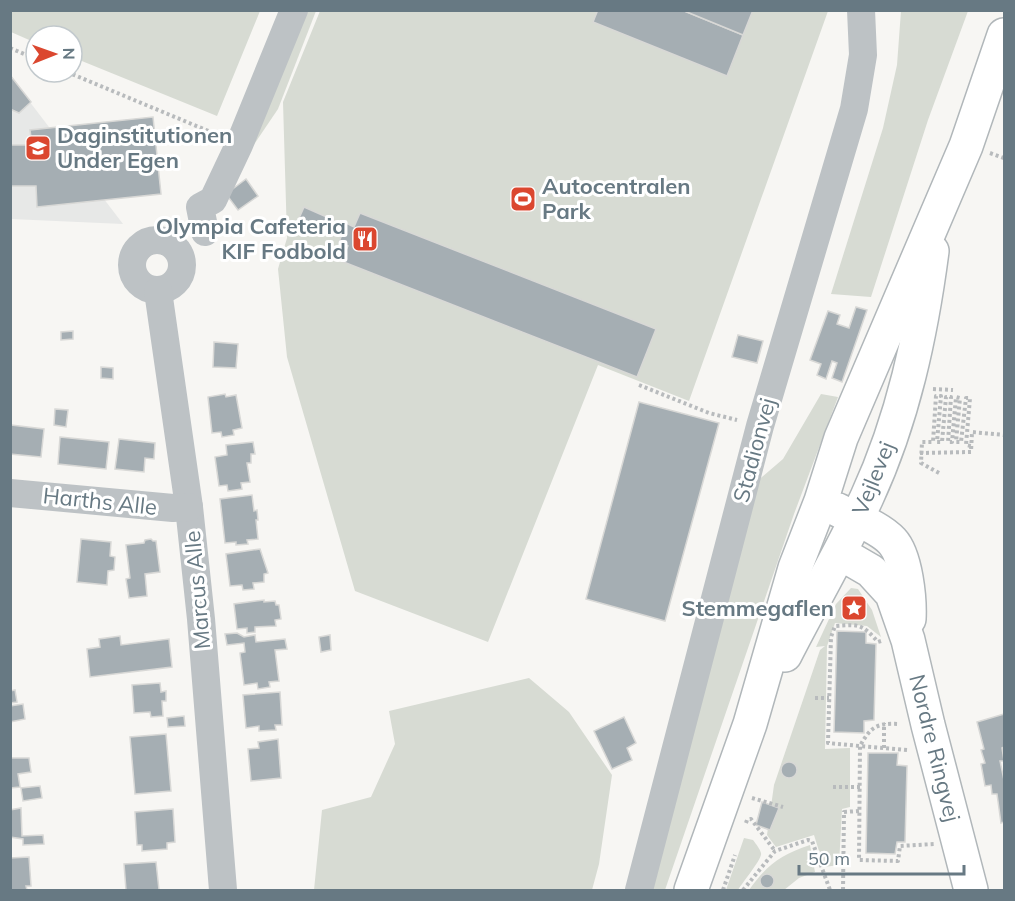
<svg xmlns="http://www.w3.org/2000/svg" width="1015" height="901" font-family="Mulish,sans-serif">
  <rect width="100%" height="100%" fill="#f7f6f3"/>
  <polygon fill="#e7e8e7" points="10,76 123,224 11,219"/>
  <g fill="#d7dbd3">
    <polygon points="10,11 11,10 260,11 217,116 72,57 72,36 36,36 36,43 11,32"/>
    <polygon points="300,11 316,11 278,109 224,189"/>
    <polygon points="320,11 828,11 689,401 598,365 488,642 355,591 287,357 278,269 287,238 283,102"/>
    <polygon points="901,11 968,11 928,120 871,297 831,294 883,128 897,65"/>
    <polygon points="821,394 838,397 794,514 665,890 648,890 756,482 783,459"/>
    <polygon points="851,588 858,589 872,610 881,637 867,626 835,623 827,646 825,749 850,748 850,807 842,809 839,865 824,867 814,835 776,847 767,835 774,785 820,650 825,646 816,647 836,604"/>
    <polygon points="529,678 569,712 612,775 599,864 592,890 314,890 322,810 371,797 395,744 389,711"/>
    <path d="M 744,838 L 753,840 C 756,844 760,849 761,853 C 763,858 742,883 738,890 L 726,890 Z"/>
    <path d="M 810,845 L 815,872 L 799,878 L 784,890 L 749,890 C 767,865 780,855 810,845 Z"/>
  </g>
  <g fill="#a5aeb3" stroke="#d8d8d6" stroke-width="1.5">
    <polygon points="594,10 682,10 743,35 727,76 593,22 597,12"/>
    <polygon points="682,10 753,10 743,35"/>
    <polygon points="10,75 31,102 19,113 10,109"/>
    <polygon points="153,117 161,194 37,207 36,186 10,186 10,145 32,145 30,130"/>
    <polygon points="246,179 258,196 238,210 226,194"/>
    <polygon points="304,207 338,222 332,237 297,223"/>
    <polygon points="360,213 656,329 637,377 341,261 348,246 339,242 341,237 346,223 354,227"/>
    <polygon points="856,307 867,310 842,382 832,378 837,363 832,361 826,379 817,375 821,364 810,360 828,311 840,315 837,324 849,328"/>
    <polygon points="73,331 73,339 61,340 61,332"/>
    <polygon points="738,335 763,341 757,363 732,357"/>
    <polygon points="214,342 238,344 236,368 213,367"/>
    <polygon points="101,367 113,368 113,379 101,378"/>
    <polygon points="225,394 226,397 236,395 242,428 233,430 234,435 222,437 221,432 212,433 208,397"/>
    <polygon points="639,402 719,423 665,621 586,599"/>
    <polygon points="55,409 68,410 66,427 54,425"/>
    <polygon points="11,425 44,429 41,457 10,454"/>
    <polygon points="60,437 109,442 106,469 58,464"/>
    <polygon points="119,439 155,443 154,459 145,458 144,472 115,469"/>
    <polygon points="253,442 255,454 251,454 251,463 247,463 250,482 241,483 242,489 228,491 227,485 219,486 215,457 227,455 226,445"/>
    <polygon points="252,495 254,511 257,510 258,520 256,520 258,539 247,540 248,544 236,545 236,542 225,543 220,499"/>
    <polygon points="81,539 111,542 110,556 115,557 114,570 108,571 107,585 77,582"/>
    <polygon points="151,539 153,541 156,541 160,572 145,574 147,596 129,598 126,579 130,578 126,545 144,543 145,540"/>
    <polygon points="260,549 268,573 264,574 264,582 253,583 254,589 243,590 242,585 230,586 226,554"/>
    <polygon points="264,600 264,602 275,601 276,605 279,605 281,619 275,620 276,626 255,627 255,632 247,633 247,628 237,629 234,604"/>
    <polygon points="837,631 866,632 866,643 876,644 874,720 864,721 864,733 834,732"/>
    <polygon points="237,633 244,637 255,635 256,642 285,639 287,649 275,650 279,681 269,682 270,687 258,689 257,683 244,685 240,653 245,652 244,643 227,645 225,634"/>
    <polygon points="330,635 331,650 321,652 319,637"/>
    <polygon points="120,636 121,645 169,639 172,667 90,677 87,649 100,647 99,639"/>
    <polygon points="160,683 161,692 166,691 166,701 162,701 163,716 151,717 150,712 134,713 132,685"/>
    <polygon points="15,690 17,702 10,703 10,691"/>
    <polygon points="280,692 282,725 275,725 276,730 259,731 259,726 246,728 243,695"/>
    <polygon points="23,704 25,719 10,722 10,706"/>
    <polygon points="1004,714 1004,747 1002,748 1004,761 1000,761 1004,780 1004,822 1001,823 997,794 992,794 991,785 985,786 981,764 985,763 981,750 984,749 977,722"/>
    <polygon points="184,716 185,726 168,727 167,718"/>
    <polygon points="624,717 636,743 627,748 632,760 612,769 594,731"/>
    <polygon points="166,734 171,791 135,794 130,737"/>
    <polygon points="278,739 281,778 251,781 248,749 259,748 258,742"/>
    <polygon points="868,753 898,753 897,765 907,766 905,842 897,842 895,854 866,853"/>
    <polygon points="10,758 29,758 31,772 18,774 20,787 10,788"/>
    <circle cx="789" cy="770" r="8"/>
    <polygon points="40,786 42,798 23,801 21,788"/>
    <polygon points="762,802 779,808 770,830 756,825"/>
    <polygon points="21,808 22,836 43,835 44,844 23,845 23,839 10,837 10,810"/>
    <polygon points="173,809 175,842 167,843 167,849 142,851 142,845 137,845 135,812"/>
    <polygon points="29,857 31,886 26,886 27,890 10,890 10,858"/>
    <polygon points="156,862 159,890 126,890 124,864"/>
    <circle cx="767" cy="881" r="7"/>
  </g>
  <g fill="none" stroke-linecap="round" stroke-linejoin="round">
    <g stroke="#b1b7ba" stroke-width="36">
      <g id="major">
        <path d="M 838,510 C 855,519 879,527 892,541 C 906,556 910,599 909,619"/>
        <polyline points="840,553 871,571 892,594 908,640 928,725 971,890"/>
        <path d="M 785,655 C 812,602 842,551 867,497 C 903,419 921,335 932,251"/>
        <polyline points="691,890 750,724 795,568 821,501 841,438 966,146 1004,35"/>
      </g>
    </g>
    <g stroke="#b8bbbd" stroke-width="4" stroke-dasharray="3 3" stroke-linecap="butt">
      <polyline points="10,48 36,59"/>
      <polyline points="67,72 218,135"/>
      <polyline points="990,153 1004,158"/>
      <polyline points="639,385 709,413 737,420"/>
      <polyline points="933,389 953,390"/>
      <polyline points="920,453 971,452 972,432 1004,435"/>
      <polyline points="939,473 921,463 922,442 933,442 936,396 941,396 937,442 942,442 946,397 951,397 948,442 952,442 956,397 960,398 956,442 961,442 966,398 970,398 966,445 971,446"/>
      <path d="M 881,641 L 878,642 C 862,624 859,624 835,626 L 831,637 L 828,743 L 860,746 C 871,726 877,723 900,724"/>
      <polyline points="815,698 829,698"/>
      <polyline points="884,748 884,723"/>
      <polyline points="907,750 860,746 859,860 898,861 900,846 934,844"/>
      <polyline points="833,787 860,787"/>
      <polyline points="752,798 783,807"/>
      <polyline points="746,823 747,820 751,819 775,851"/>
      <polyline points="723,890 735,855"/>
      <polyline points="743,890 775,851 808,840 812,841 830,890"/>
      <polyline points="843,890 844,812 859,811"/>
    </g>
    <g stroke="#bdc2c5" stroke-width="28">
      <polyline points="205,232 200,207 213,200 239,145 294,10"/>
      <circle cx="157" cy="265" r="25"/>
      <polyline points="158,291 189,507 201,619 223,890"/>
      <polyline points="10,493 173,508 189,507"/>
      <polyline points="639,890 760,426 854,109 863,55 861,10"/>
    </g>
    <use href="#major" stroke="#fff" stroke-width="33"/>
  </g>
  <defs>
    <g id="school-square" transform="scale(1.35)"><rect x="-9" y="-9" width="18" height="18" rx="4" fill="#db472f" stroke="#fff"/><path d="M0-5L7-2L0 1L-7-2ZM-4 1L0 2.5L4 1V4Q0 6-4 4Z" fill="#fff"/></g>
    <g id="stadium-square" transform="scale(1.35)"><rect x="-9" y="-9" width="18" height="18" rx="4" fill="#db472f" stroke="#fff"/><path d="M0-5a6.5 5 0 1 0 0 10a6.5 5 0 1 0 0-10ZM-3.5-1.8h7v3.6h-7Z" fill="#fff"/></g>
    <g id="restaurant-square" transform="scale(1.35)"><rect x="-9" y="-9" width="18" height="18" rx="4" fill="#db472f" stroke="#fff"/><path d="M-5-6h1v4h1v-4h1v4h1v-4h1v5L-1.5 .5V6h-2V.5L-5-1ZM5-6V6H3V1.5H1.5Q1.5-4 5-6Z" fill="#fff"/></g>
    <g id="sight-square" transform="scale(1.35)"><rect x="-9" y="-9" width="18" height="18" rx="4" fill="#db472f" stroke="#fff"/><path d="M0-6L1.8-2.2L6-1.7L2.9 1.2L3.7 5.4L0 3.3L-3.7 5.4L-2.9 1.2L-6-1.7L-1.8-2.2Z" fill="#fff"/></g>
  </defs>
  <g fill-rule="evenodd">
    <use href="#school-square" x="38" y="148"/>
    <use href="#stadium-square" x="523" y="199"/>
    <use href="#restaurant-square" x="365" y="239"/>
    <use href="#sight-square" x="854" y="608"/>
  </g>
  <g text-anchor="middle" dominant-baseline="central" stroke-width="6" stroke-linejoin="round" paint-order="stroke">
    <g font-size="22" font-weight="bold" fill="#677983" stroke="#fff" text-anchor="start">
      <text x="57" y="135">Daginstitutionen<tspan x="57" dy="25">Under Egen</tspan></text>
      <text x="542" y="186">Autocentralen<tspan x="542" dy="25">Park</tspan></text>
      <text x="346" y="226" text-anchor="end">Olympia Cafeteria<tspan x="346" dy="25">KIF Fodbold</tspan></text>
      <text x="834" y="608" text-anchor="end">Stemmegaflen</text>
    </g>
    <g font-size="22" fill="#677983" stroke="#fff">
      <text transform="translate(754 450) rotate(-75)">Stadionvej</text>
      <text transform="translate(873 478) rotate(-68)">Vejlevej</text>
      <text transform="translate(100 501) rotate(6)">Harths Alle</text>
      <text transform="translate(197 590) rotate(-95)">Marcus Alle</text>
      <text transform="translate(935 748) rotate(76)">Nordre Ringvej</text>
    </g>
  </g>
  <rect width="1015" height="901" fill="none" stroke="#677983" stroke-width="24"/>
  <g transform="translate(54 54) rotate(89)"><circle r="28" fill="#ffffff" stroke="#c2c9cd" stroke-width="1.5"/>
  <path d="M0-4.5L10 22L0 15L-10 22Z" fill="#db472f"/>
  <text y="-9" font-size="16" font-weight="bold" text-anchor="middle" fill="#677983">N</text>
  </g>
  <path d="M799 865v9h165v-9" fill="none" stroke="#677983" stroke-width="3"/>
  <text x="808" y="865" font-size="18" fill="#677983" stroke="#ffffff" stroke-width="4.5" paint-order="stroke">50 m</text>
</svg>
